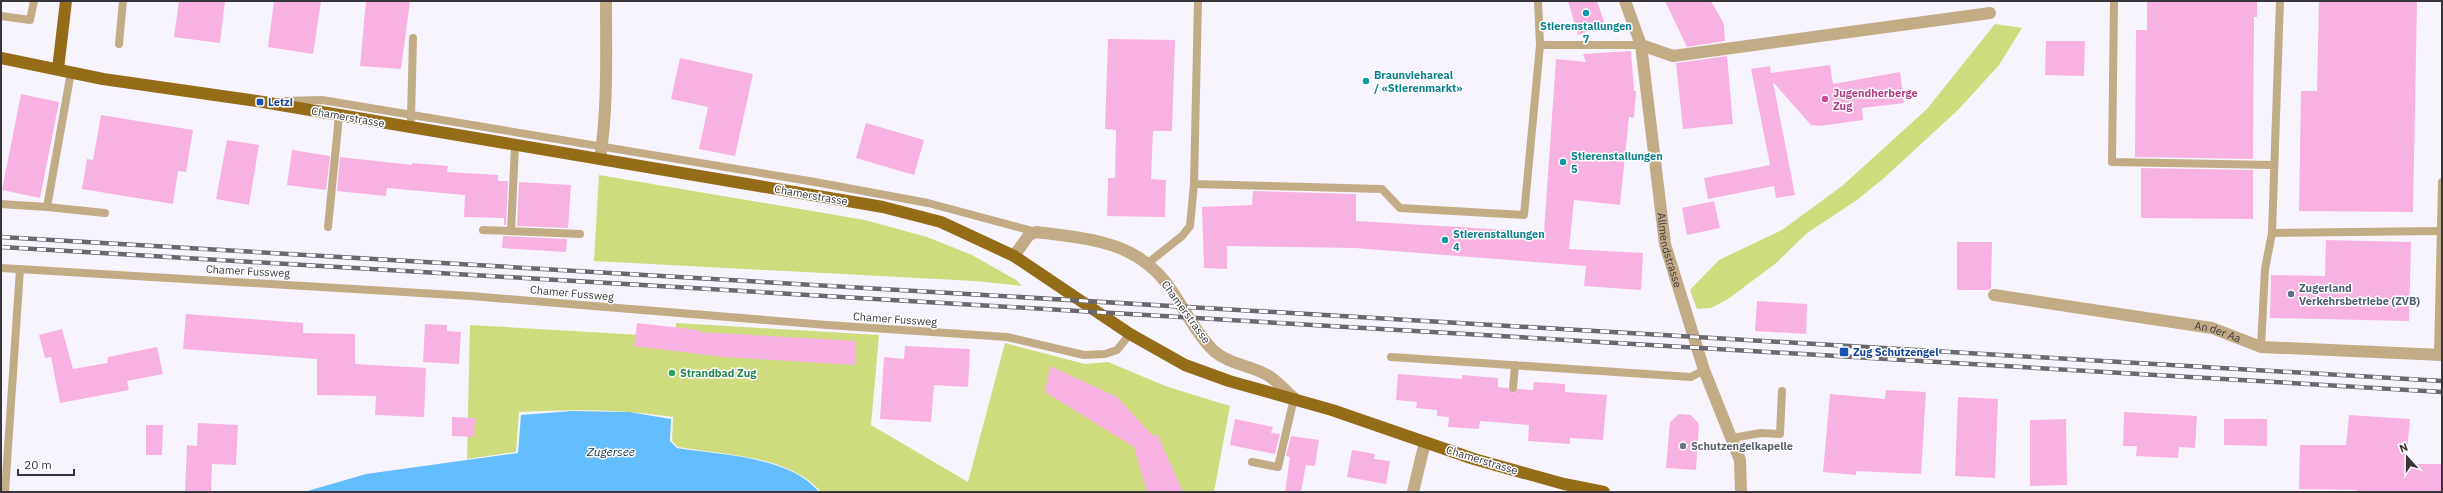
<svg xmlns="http://www.w3.org/2000/svg" width="2443" height="493" font-family="'IBM Plex Sans',sans-serif">
  <style>
    .green { fill: #cedc7e }
    .water { fill: #64bdfe }
    .building { fill: #f8b2e2 }
    .lines { fill: none; stroke-linecap: round; stroke-linejoin: round }
    .lane { stroke: #c2ac86; stroke-width: 8 }
    .street { stroke: #c2ac86; stroke-width: 12 }
    .primary { stroke: #956d18; stroke-width: 12 }
    .rail-casing { stroke: #6a686e; stroke-width: 4.5 }
    .rail { stroke: #fff; stroke-width: 3; stroke-dasharray: 9; stroke-linecap: butt }
    .culture-dot { fill: #0f9aa8; stroke: #fff; stroke-width: 1.5 }
    .hotel-dot { fill: #d1479c; stroke: #fff; stroke-width: 1.5 }
    .transit-dot { fill: #1a4fb4; stroke: #fff; stroke-width: 1.5 }
    .service-dot { fill: #5c6f8a; stroke: #fff; stroke-width: 1.5 }
    .leisure-dot { fill: #2e9e5b; stroke: #fff; stroke-width: 1.5 }
    .worship-dot { fill: #6b7280; stroke: #fff; stroke-width: 1.5 }
    .labels { text-anchor: middle; stroke-width: 3; stroke-linejoin: round; paint-order: stroke }
    .culture-label { font-size: 11px; font-weight: bold; fill: #0d838f; stroke: #fff; text-anchor: start }
    .hotel-label { font-size: 11px; font-weight: bold; fill: #b23c85; stroke: #fff; text-anchor: start }
    .transit-label { font-size: 11px; font-weight: bold; fill: #164399; stroke: #fff; text-anchor: start }
    .street-label { font-size: 11px; fill: #37353a; stroke: #fff }
    .service-label { font-size: 11px; font-weight: bold; fill: #4e5e75; stroke: #fff; text-anchor: start }
    .leisure-label { font-size: 11px; font-weight: bold; fill: #27864d; stroke: #fff; text-anchor: start }
    .worship-label { font-size: 11px; font-weight: bold; fill: #5b616d; stroke: #fff; text-anchor: start }
    .water-label { font-size: 12px; font-style: italic; fill: #0d344e; stroke: #fff }
  </style>
  <rect width="100%" height="100%" fill="#f7f4fd"/>
  <g class="green">
    <polygon points="1995,24 2022,28 1999,65 1958,110 1884,178 1857,200 1807,233 1775,264 1728,299 1711,308 1697,309 1690,290 1719,260 1782,230 1842,186 1927,109"/>
    <polygon points="599,175 865,220 927,237 972,255 1016,280 1022,286 975,281 594,261"/>
    <path d="M676 323 879 335 871 425 968 482 1005 343 1085 364 1108 362 1168 387 1230 406 1214 492H821C789 455 724 455 678 447L672 441 673 417C620 409 573 409 519 412L516 452 467 459 470 325 675 337Z"/>
  </g>
  <path class="water" d="M572 411 629 412 671 419 670 441 677 448C720 455 790 456 819 492H304L366 474 518 453 521 415Z"/>
  <g class="building">
    <polygon points="179,1 225,1 220,43 174,37"/>
    <polygon points="274,1 321,1 313,54 268,47"/>
    <polygon points="366,1 410,1 401,69 360,66"/>
    <polygon points="1568,1 1597,1 1605,25 1578,35"/>
    <polygon points="1665,1 1711,1 1724,24 1725,41 1687,47"/>
    <polygon points="2147,1 2257,1 2257,17 2254,17 2253,159 2135,157 2136,30 2147,30"/>
    <polygon points="2319,1 2417,1 2413,212 2299,211 2301,91 2317,91"/>
    <polygon points="1108,39 1175,40 1172,131 1153,131 1151,179 1166,180 1165,217 1107,216 1108,178 1115,178 1116,130 1105,129"/>
    <polygon points="2046,41 2085,41 2084,76 2045,75"/>
    <polygon points="1631,51 1634,91 1636,91 1634,118 1629,117 1620,205 1574,200 1569,249 1643,253 1641,290 1584,286 1586,266 1355,248 1227,246 1227,269 1204,268 1202,207 1252,205 1253,191 1356,194 1356,221 1544,232 1556,59 1586,62 1583,54"/>
    <polygon points="1727,56 1733,124 1683,129 1676,63"/>
    <polygon points="680,58 753,74 735,156 699,149 708,107 671,99"/>
    <polygon points="1830,65 1833,84 1900,72 1904,103 1862,108 1863,120 1819,126 1811,125 1773,82 1795,195 1776,198 1774,186 1708,199 1704,178 1770,165 1751,69 1770,66 1771,73"/>
    <polygon points="21,94 59,102 40,198 2,190"/>
    <polygon points="101,115 193,130 186,172 178,171 173,204 82,189 87,159 93,160"/>
    <polygon points="866,123 924,140 914,175 856,158"/>
    <polygon points="227,140 259,145 249,205 216,199"/>
    <polygon points="292,150 330,156 326,190 287,185"/>
    <polygon points="340,157 412,165 412,163 448,166 447,172 498,175 498,181 508,181 506,225 504,225 504,218 464,217 465,195 387,188 386,196 337,191"/>
    <polygon points="2141,168 2253,170 2253,219 2141,218"/>
    <polygon points="519,182 571,185 568,228 517,226"/>
    <polygon points="1714,201 1720,228 1687,235 1682,208"/>
    <polygon points="503,236 567,239 566,252 502,248"/>
    <polygon points="2326,240 2411,242 2409,321 2270,318 2271,275 2325,276"/>
    <polygon points="1957,242 1992,242 1991,288 1989,290 1957,290"/>
    <polygon points="1757,301 1807,304 1806,334 1755,331"/>
    <polygon points="186,314 303,323 303,333 355,334 355,364 426,368 424,417 375,415 376,396 317,395 317,359 183,349"/>
    <polygon points="637,323 699,330 699,332 856,341 855,365 723,357 634,346"/>
    <polygon points="425,324 447,325 447,331 461,332 459,364 423,362"/>
    <polygon points="62,329 73,369 107,363 108,357 157,347 163,374 127,381 129,390 60,403 51,357 45,358 39,335"/>
    <polygon points="905,346 970,349 968,387 934,385 931,422 880,419 884,357 904,359"/>
    <polygon points="1050,366 1117,397 1153,436 1157,434 1183,492 1147,492 1134,447 1045,392"/>
    <polygon points="1398,374 1462,379 1462,375 1498,378 1498,387 1508,388 1512,393 1518,389 1533,390 1534,382 1565,384 1565,392 1607,395 1603,440 1570,438 1570,444 1528,441 1529,425 1480,421 1479,429 1448,427 1449,417 1437,416 1437,410 1416,408 1417,402 1396,400"/>
    <polygon points="1886,390 1926,392 1921,474 1856,471 1856,475 1823,472 1830,394 1885,399"/>
    <polygon points="1958,397 1998,399 1995,478 1955,476"/>
    <polygon points="2124,412 2197,416 2195,448 2179,447 2178,458 2136,456 2137,446 2123,446"/>
    <polygon points="1679,414 1691,415 1699,424 1696,470 1666,468 1670,422"/>
    <polygon points="2349,415 2410,419 2406,464 2442,464 2442,492 2357,492 2357,490 2299,489 2300,445 2346,445"/>
    <polygon points="452,417 475,418 474,437 452,436"/>
    <polygon points="1235,419 1273,427 1271,433 1280,434 1275,454 1230,445"/>
    <polygon points="2066,419 2067,485 2030,486 2030,420"/>
    <polygon points="2224,419 2267,419 2267,446 2224,445"/>
    <polygon points="198,423 238,425 236,465 212,464 211,492 185,492 187,445 197,446"/>
    <polygon points="146,425 163,425 162,455 146,455"/>
    <polygon points="1291,436 1319,440 1315,466 1306,465 1301,492 1285,492 1290,457 1286,456"/>
    <polygon points="1352,450 1375,454 1374,459 1390,461 1386,484 1347,477"/>
  </g>
  <g class="lines">
    <g class="lane">
      <polyline points="1198,1 1194,184 1382,189 1400,208 1524,215 1540,45 1538,1"/>
      <polyline points="2114,1 2112,162 2274,165"/>
      <polyline points="2280,1 2272,233 2441,231"/>
      <polyline points="1,16 30,20 34,1"/>
      <polyline points="119,44 123,1"/>
      <polyline points="1540,45 1641,45"/>
      <polyline points="71,72 47,207 105,213"/>
      <polyline points="282,101 322,100 815,182 928,203 1036,232"/>
      <polyline points="411,119 413,38"/>
      <polyline points="1,204 47,207"/>
      <polyline points="328,227 339,116"/>
      <polyline points="483,230 580,234"/>
      <polyline points="511,231 515,146"/>
      <polyline points="1148,263 1182,236 1190,226 1194,184"/>
      <polyline points="1,268 471,296 827,325 1007,337 1084,355 1105,354 1117,350 1130,334"/>
      <polyline points="2261,347 2265,269 2272,233"/>
      <polyline points="2438,355 2442,182"/>
      <polyline points="1391,357 1691,377 1704,370"/>
      <polyline points="1513,388 1515,365"/>
      <polyline points="1732,438 1761,433 1780,434 1782,391"/>
      <polyline points="1252,462 1278,467 1294,398"/>
      <polyline points="5,492 20,269"/>
    </g>
    <g class="street">
      <path id="s1" d="M1625 1 1641 45 1665 244 1704 370 1740 460 1741 492"/>
      <polyline points="1641,45 1673,56 1990,13"/>
      <path d="M600 159C608 107 606 54 606 1"/>
      <path d="M1014 256 1029 235 1036 232C1091 239 1139 241 1172 291 1185 310 1197 335 1214 351 1230 365 1251 365 1269 376 1278 382 1286 391 1294 398"/>
      <path id="s2" d="M1994 295 2212 328 2261 347 2442 355"/>
      <polyline points="1413,492 1425,442"/>
    </g>
    <g class="primary">
      <polyline points="1,58 103,79 257,101 883,207 941,222 1014,256 1130,334 1185,365 1229,381 1332,410 1474,459 1564,484 1604,492"/>
      <polyline points="58,69 66,1"/>
    </g>
    <defs>
      <g id="rail">
        <polyline points="1,237 2442,381"/>
        <polyline points="1,247 2442,392"/>
      </g>
    </defs>
    <use href="#rail" class="rail-casing"/>
    <use href="#rail" class="rail"/>
  </g>
  <g class="culture-dot">
    <circle cx="1586" cy="13" r="4"/>
    <circle cx="1366" cy="81" r="4"/>
    <circle cx="1563" cy="162" r="4"/>
    <circle cx="1445" cy="240" r="4"/>
  </g>
  <circle class="hotel-dot" cx="1825" cy="99" r="4"/>
  <g class="transit-dot">
    <rect x="256" y="98" width="8" height="8" rx="2"/>
    <rect x="1839" y="347" width="10" height="10" rx="2"/>
  </g>
  <circle class="service-dot" cx="2291" cy="294" r="4"/>
  <circle class="leisure-dot" cx="672" cy="373" r="4"/>
  <circle class="worship-dot" cx="1683" cy="446" r="4"/>
  <g class="labels">
    <g class="culture-label">
      <text x="1586" y="30" text-anchor="middle">Stierenstallungen<tspan x="1586" dy="13">7</tspan></text>
      <text x="1374" y="79">Braunviehareal<tspan x="1374" dy="13">/ «Stierenmarkt»</tspan></text>
      <text x="1571" y="160">Stierenstallungen<tspan x="1571" dy="13">5</tspan></text>
      <text x="1453" y="238">Stierenstallungen<tspan x="1453" dy="13">4</tspan></text>
    </g>
    <g class="hotel-label">
      <text x="1833" y="97">Jugendherberge<tspan x="1833" dy="13">Zug</tspan></text>
    </g>
    <g class="transit-label">
      <text x="268" y="106">Letzi</text>
      <text x="1853" y="356">Zug Schutzengel</text>
    </g>
    <g class="street-label">
      <text transform="translate(348 117) rotate(10)" y="4">Chamerstrasse</text>
      <text transform="translate(811 195) rotate(10)" y="4">Chamerstrasse</text>
      <text dy="4" stroke="none"><textPath href="#s1" startOffset="254">Allmendstrasse</textPath></text>
      <text transform="translate(248 271) rotate(3)" y="4">Chamer Fussweg</text>
      <text transform="translate(572 293) rotate(5)" y="4">Chamer Fussweg</text>
      <text transform="translate(1186 312) rotate(54)" y="4">Chamerstrasse</text>
      <text transform="translate(895 319) rotate(4)" y="4">Chamer Fussweg</text>
      <text dy="4" stroke="none"><textPath href="#s2" startOffset="227">An der Aa</textPath></text>
      <text transform="translate(1482 460) rotate(17)" y="4">Chamerstrasse</text>
    </g>
    <g class="service-label">
      <text x="2299" y="292">Zugerland<tspan x="2299" dy="13">Verkehrsbetriebe (ZVB)</tspan></text>
    </g>
    <g class="leisure-label">
      <text x="680" y="377">Strandbad Zug</text>
    </g>
    <g class="worship-label">
      <text x="1691" y="450">Schutzengelkapelle</text>
    </g>
    <g class="water-label">
      <text x="611" y="456">Zugersee</text>
    </g>
  </g>
  <rect width="2443" height="493" fill="none" stroke="#37353a" stroke-width="4"/>
  <g transform="translate(2407 457) rotate(339)" stroke="#ffffff" stroke-width="3" paint-order="stroke">
  <path d="M0-3L7 15L0 10L-7 15Z" fill="#37353a"/>
  <text y="-6" font-size="11" font-weight="bold" text-anchor="middle" fill="#37353a">N</text>
  </g>
  <path d="M18 469v6h56v-6" fill="none" stroke="#37353a" stroke-width="2"/>
  <text x="24" y="469" font-size="12" fill="#37353a" stroke="#ffffff" stroke-width="3" paint-order="stroke">20 m</text>
</svg>
